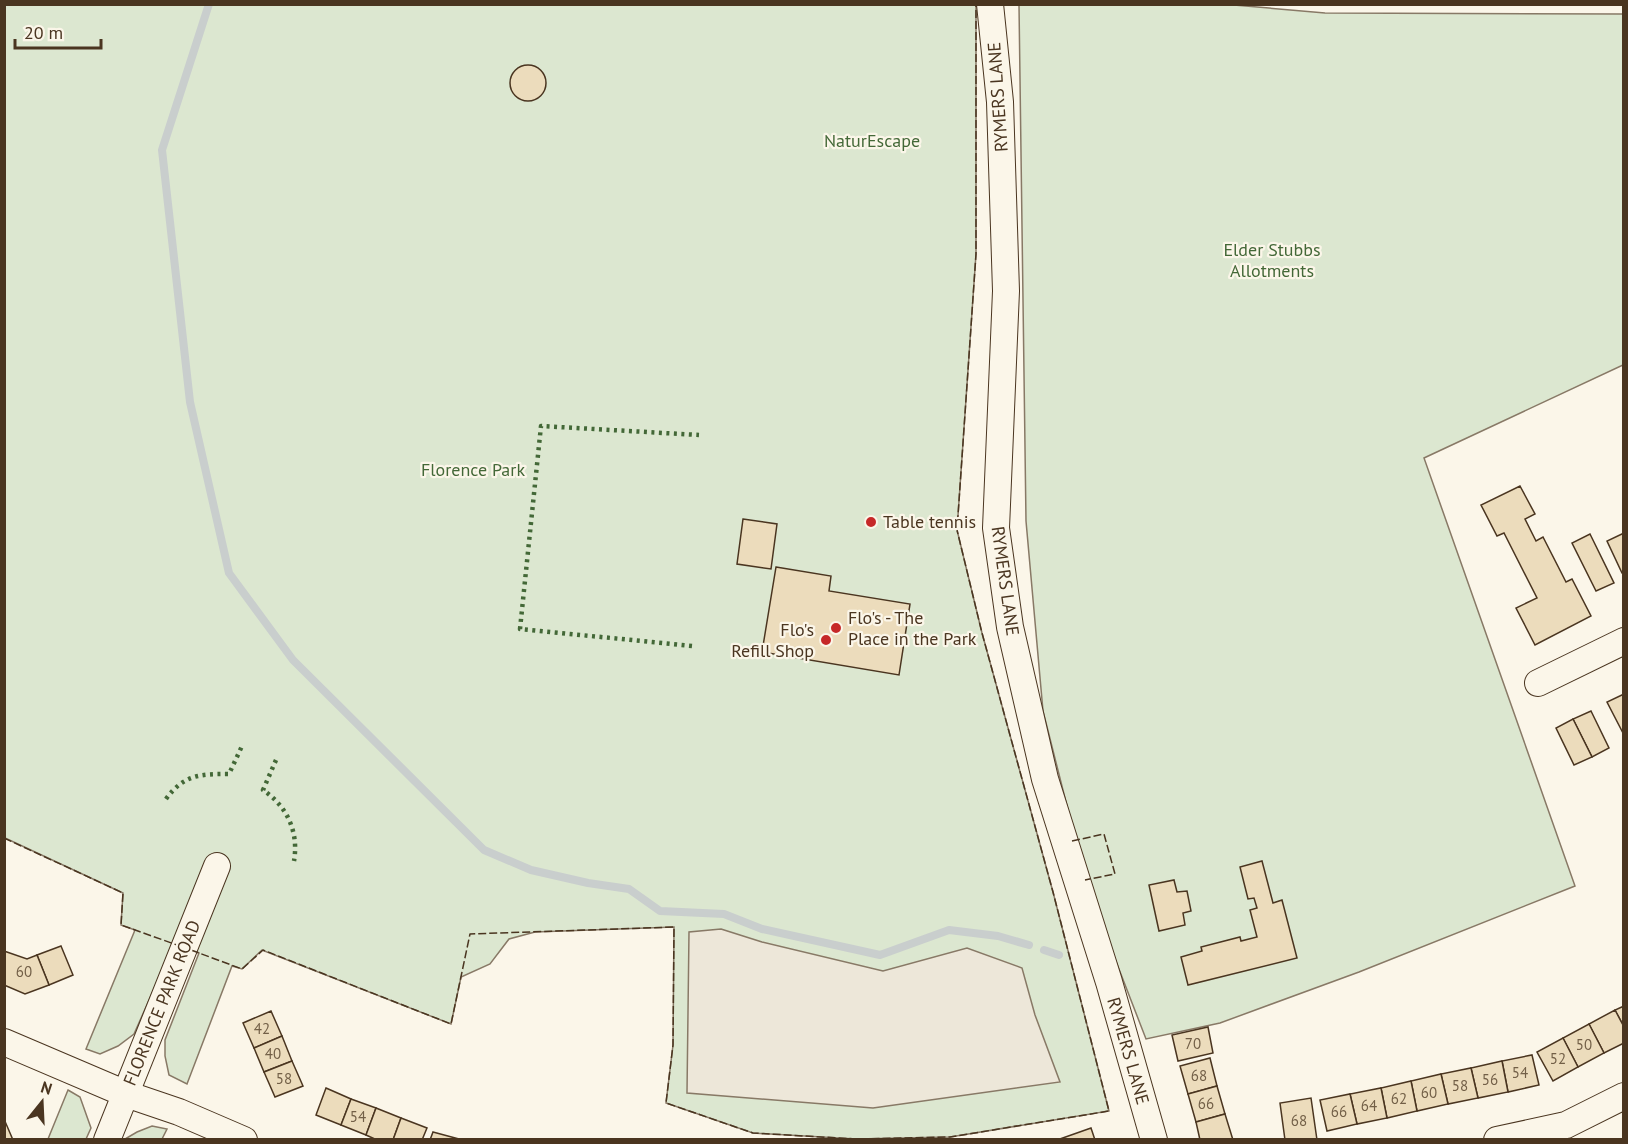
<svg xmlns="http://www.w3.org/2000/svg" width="1628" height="1144" font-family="'PT Sans',sans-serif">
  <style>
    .green { fill: #dce7d0; stroke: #887966; stroke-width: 1.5 }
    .parking { fill: #ede7d9; stroke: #887966; stroke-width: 1.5 }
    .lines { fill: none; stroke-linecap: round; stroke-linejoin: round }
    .stream { stroke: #c9cecd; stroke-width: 8 }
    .building { fill: #ecdcbc; stroke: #4a3520; stroke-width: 1.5 }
    .street-casing { stroke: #4a3520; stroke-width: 28 }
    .street { stroke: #fbf6e9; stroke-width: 26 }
    .hedge { stroke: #436837; stroke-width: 4.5; stroke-dasharray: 3 4.5; stroke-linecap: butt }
    .fence { stroke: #4a3520; stroke-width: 1.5; stroke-dasharray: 8 3; stroke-linecap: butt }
    .poi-dot { fill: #c62828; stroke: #fbf6e9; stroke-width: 2 }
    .labels { text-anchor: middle; stroke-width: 4.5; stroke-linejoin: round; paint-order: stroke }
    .number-label { font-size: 15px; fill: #725f47 }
    .street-label { font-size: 18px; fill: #4a3520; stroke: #fbf6e9 }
    .park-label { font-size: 18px; fill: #436837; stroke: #fbf6e9 }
    .poi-label { font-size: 18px; fill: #4a3520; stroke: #fbf6e9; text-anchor: start }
  </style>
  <rect width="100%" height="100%" fill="#fbf6e9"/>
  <g class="green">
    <polygon points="1222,4 1325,13 1623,14 1623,365 1424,458 1575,886 1359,972 1220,1023 1146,1039 1088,889 1043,711 1026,521 1019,5"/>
    <polygon points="5,5 976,5 976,254 957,530 982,633 1053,892 1109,1111 950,1137 856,1139 753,1133 666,1103 673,1045 674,927 535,932 509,939 490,964 461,977 451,1024 262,950 242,969 232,966 187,1084 169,1075 165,1056 165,1040 199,953 174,944 134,1034 118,1046 100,1054 86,1049 135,930 121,925 123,893 5,838"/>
    <polygon points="68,1090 80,1097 91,1128 86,1139 48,1139"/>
    <polygon points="152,1126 167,1129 162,1139 125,1139 137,1132"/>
  </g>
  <polygon class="parking" points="721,929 762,942 883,971 967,948 1022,968 1035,1015 1060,1082 873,1108 687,1093 689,932"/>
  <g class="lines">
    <g class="stream">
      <polyline points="209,4 162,150 190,402 229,573 293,660 484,850 531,870 588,883 629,889 660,911 724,914 762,929 880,955 949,930 998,936 1029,945"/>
      <polyline points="1044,950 1059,955"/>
    </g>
  </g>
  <g class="building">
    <circle cx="528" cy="83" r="18"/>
    <polygon points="1520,486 1535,514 1525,519 1536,541 1543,537 1566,582 1572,579 1591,616 1535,645 1516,608 1537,598 1504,533 1497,536 1481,505"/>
    <polygon points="743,519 777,524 771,569 737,564"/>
    <polygon points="1624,533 1624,573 1622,573 1607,541"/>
    <polygon points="1590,534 1614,583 1596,591 1572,543"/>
    <polygon points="776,567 831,576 829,591 910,604 899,675 762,652"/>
    <polygon points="1624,694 1624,735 1607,702"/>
    <polygon points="1591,711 1609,748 1592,757 1573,719"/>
    <polygon points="1573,719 1592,757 1574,765 1556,728"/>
    <polygon points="1262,861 1273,903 1282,900 1297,958 1188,985 1181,957 1202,951 1201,947 1240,937 1241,941 1257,937 1250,910 1257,908 1254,898 1248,899 1240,867"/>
    <polygon points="1174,880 1177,892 1187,891 1191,911 1183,913 1185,925 1159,931 1149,885"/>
    <polygon points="61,946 73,975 49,985 37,955"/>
    <polygon points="4,951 27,959 37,955 49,985 25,994 4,985"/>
    <polygon points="1624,1006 1624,1027 1615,1010"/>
    <polygon points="1615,1010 1624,1027 1624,1043 1604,1053 1589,1024"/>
    <polygon points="271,1011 282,1036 254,1048 243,1023"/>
    <polygon points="1589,1024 1604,1053 1578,1067 1563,1038"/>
    <polygon points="1208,1027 1213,1053 1178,1061 1172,1035"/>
    <polygon points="282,1036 292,1061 264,1072 254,1048"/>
    <polygon points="1563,1038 1578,1067 1553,1081 1537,1052"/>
    <polygon points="1532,1055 1539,1085 1508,1092 1502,1061"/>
    <polygon points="1210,1058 1217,1086 1188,1094 1180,1066"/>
    <polygon points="292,1061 303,1086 275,1097 264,1072"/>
    <polygon points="1502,1061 1508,1092 1478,1098 1471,1068"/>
    <polygon points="1471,1068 1478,1098 1448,1104 1441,1074"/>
    <polygon points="1441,1074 1448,1104 1417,1111 1411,1081"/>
    <polygon points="1411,1081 1417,1111 1387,1118 1381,1088"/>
    <polygon points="1217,1086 1225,1114 1196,1122 1188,1094"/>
    <polygon points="326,1088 351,1099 341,1125 316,1115"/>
    <polygon points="1381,1088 1387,1118 1357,1124 1350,1094"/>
    <polygon points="1350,1094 1357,1124 1327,1131 1320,1100"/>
    <polygon points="1311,1098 1317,1140 1285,1140 1280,1103"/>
    <polygon points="351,1099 376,1108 366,1135 341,1125"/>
    <polygon points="376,1108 401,1118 393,1140 377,1140 366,1135"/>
    <polygon points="1225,1114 1233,1140 1200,1140 1196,1122"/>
    <polygon points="401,1118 427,1128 422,1140 393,1140"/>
    <polygon points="4,1119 13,1140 4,1140"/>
    <polygon points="1091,1128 1095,1140 1057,1140"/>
    <polygon points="433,1132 459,1139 430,1140"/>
  </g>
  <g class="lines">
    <defs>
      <g id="street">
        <polyline points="990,4 1000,102 1006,291 996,528 1010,627 1045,779 1109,982 1154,1140"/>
        <polyline points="1538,683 1624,641"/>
        <polyline points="4,1042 126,1094 179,1112 244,1140"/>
        <polyline points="107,1140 217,866"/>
        <polyline points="1497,1140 1566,1125 1624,1096"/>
      </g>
    </defs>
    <use href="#street" class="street-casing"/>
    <use href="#street" class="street"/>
    <g class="hedge">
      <polyline points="692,646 520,629 541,426 699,435"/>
      <path d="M276 760 263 790C287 806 299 832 294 861"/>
      <path d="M166 799C184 774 201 774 229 774L242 746"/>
    </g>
    <g class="fence">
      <polyline points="4,838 123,893 121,925 177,945"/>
      <polyline points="1072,841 1104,834 1115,874 1085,880"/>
      <polyline points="191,950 242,969 263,950 451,1024 470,934 674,927 673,1045 666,1103 753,1133 856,1139 950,1137 1109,1111 1053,892 982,633 957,530 976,254 976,4"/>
    </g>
  </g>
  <g class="poi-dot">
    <circle cx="871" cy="522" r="6"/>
    <circle cx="836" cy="628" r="6"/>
    <circle cx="826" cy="640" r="6"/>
  </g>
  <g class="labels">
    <g class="number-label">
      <text x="24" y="977">60</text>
      <text x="262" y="1034">42</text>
      <text x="1193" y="1049">70</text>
      <text x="1584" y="1050">50</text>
      <text x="273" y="1059">40</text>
      <text x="1558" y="1064">52</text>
      <text x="1520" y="1078">54</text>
      <text x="1199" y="1081">68</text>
      <text x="284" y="1084">58</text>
      <text x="1490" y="1085">56</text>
      <text x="1460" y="1091">58</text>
      <text x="1429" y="1098">60</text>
      <text x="1399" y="1104">62</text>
      <text x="1206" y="1109">66</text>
      <text x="1369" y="1111">64</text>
      <text x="1339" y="1117">66</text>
      <text x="358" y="1122">54</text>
      <text x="1299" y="1126">68</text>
    </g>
    <g class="street-label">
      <text transform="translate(998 97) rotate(-94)" y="6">RYMERS LANE</text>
      <text transform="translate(1005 581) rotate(82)" y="6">RYMERS LANE</text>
      <text transform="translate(162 1003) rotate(-68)" y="6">FLORENCE PARK ROAD</text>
      <text transform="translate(1128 1051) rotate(74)" y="6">RYMERS LANE</text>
    </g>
    <g class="park-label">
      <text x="872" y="147">NaturEscape</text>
      <text x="1272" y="256">Elder Stubbs<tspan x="1272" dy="21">Allotments</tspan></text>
      <text x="473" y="476">Florence Park</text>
    </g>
    <g class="poi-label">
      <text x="883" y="528">Table tennis</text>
      <text x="848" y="624">Flo's - The<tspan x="848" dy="21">Place in the Park</tspan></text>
      <text x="814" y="636" text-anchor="end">Flo's<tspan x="814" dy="21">Refill Shop</tspan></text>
    </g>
  </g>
  <rect width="1628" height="1144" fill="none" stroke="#4a3520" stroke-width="12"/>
  <g transform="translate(42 1102) rotate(18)" stroke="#fbf6e9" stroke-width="4.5" paint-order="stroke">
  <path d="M0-4.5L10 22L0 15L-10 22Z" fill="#4a3520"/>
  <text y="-9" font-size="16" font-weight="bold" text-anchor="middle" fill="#4a3520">N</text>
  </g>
  <path d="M15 39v9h86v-9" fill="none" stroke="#4a3520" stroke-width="3"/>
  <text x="24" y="39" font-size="18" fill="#4a3520" stroke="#fbf6e9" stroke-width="4.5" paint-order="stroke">20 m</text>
</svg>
